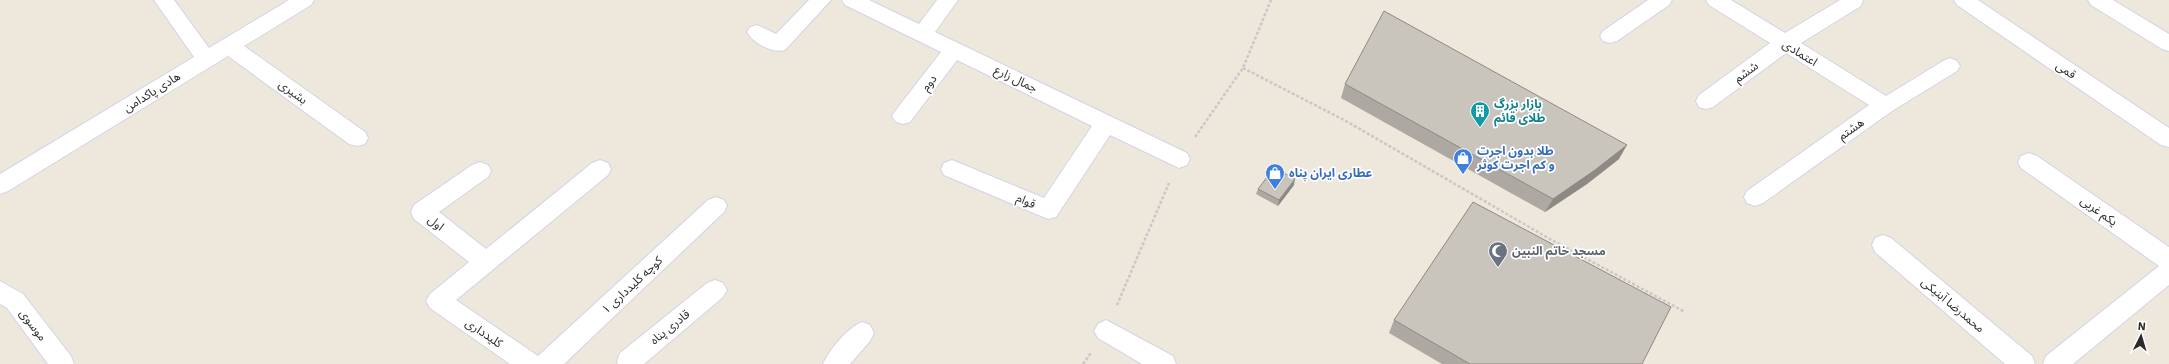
<svg xmlns="http://www.w3.org/2000/svg" width="2169" height="364" font-family="'IBM Plex Sans','Noto Sans Arabic',sans-serif">
  <style>
    .lines { fill: none; stroke-linecap: round; stroke-linejoin: round }
    .street-casing { stroke: #d1d4e5; stroke-width: 2 }
    .secondary-casing { stroke: #d1d4e5; stroke-width: 2 }
    .path { stroke: #c8c8c8; stroke-width: 2.5; stroke-dasharray: 3 2; stroke-linecap: butt }
    .street { fill: #fff; fill-rule: evenodd }
    .secondary { fill: #fff; fill-rule: evenodd }
    .wall { fill: #ada9a2 }
    .shaded-wall { fill: #8d8984 }
    .building { fill: #c9c4bc; stroke: #8d8984 }
    .labels { text-anchor: middle; stroke-width: 3.5; stroke-linejoin: round; paint-order: stroke }
    .street-label { font-size: 12px; fill: #2b2b2b; stroke: #fff }
    .culture-label { font-size: 12px; font-weight: bold; fill: #0d838f; stroke: #fff; text-anchor: start }
    .shop-label { font-size: 12px; font-weight: bold; fill: #366cbe; stroke: #fff; text-anchor: start }
    .worship-label { font-size: 12px; font-weight: bold; fill: #5b616d; stroke: #fff; text-anchor: start }
  </style>
  <rect width="100%" height="100%" fill="#eee7dc"/>
  <g class="lines">
    <defs>
      <g id="street">
        <polygon points="154,0 174,0 209,48 289,0 314,0 311,5 244,46 365,132 368,138 365,144 357,146 349,144 228,56 8,191 0,194 0,174 194,57"/>
        <path d="M809 0H831L785 50C773 54 753 43 747 32L750 27 757 25 776 34Z"/>
        <polygon points="842,0 869,0 919,24 937,0 958,0 935,32 1187,153 1190,159 1187,165 1179,168 1110,135 1056,217 1048,219 944,175 941,169 944,163 952,160 1044,198 1092,126 957,60 910,122 903,124 896,122 892,116 896,110 941,52 845,5"/>
        <polygon points="1648,0 1672,0 1669,5 1617,41 1610,43 1603,41 1600,36 1603,31"/>
        <polygon points="1706,0 1731,0 1785,33 1840,0 1863,0 1861,6 1801,43 1886,96 1943,61 1950,58 1957,61 1960,66 1957,71 1892,111 1763,203 1755,206 1747,203 1744,197 1747,191 1869,105 1786,53 1713,107 1706,109 1699,107 1696,101 1699,95 1770,43 1709,5"/>
        <polygon points="2088,0 2113,0 2169,34 2169,51 2162,49 2091,5"/>
        <polygon points="2029,153 2037,156 2169,247 2169,285 2073,364 2043,364 2046,356 2159,266 2021,168 2018,162 2021,156"/>
        <polygon points="600,160 608,163 611,169 608,175 456,300 538,356 708,200 716,197 724,200 727,206 724,212 564,364 510,364 430,308 426,301 430,294 469,262 414,219 411,212 414,205 472,165 480,162 488,165 491,171 488,177 439,212 486,249 592,163"/>
        <polygon points="1883,235 1891,238 2032,356 2035,364 2005,364 1875,252 1872,245 1875,238"/>
        <polygon points="715,280 723,283 727,290 723,297 644,364 618,364 617,361 620,353 707,283"/>
        <polygon points="0,281 23,294 71,356 74,364 48,364 7,308 0,304"/>
        <polygon points="1106,320 1173,356 1176,364 1142,364 1098,338 1094,331 1098,324"/>
        <path d="M862 322 870 325 874 333 870 341 850 364H823C830 349 847 328 862 322Z"/>
      </g>
      <polygon id="secondary" points="1954,0 1978,0 2169,128 2169,147 2161,145 1957,5"/>
    </defs>
    <use href="#street" class="street-casing"/>
    <use href="#secondary" class="secondary-casing"/>
    <g class="path">
      <polyline points="1243,68 1346,121 1550,239 1685,312"/>
      <polyline points="1195,137 1243,68 1271,0"/>
      <polyline points="1117,305 1169,183"/>
      <polyline points="1083,364 1091,353"/>
    </g>
    <use href="#street" class="street"/>
    <use href="#secondary" class="secondary"/>
  </g>
  <g class="wall">
    <polygon points="1345,84 1619,159 1587,184 1545,212 1341,98"/>
    <polygon points="1294,185 1278,206 1256,194 1258,189"/>
    <polygon points="1394,320 1642,364 1442,364 1389,333"/>
  </g>
  <g class="shaded-wall">
    <polygon points="1627,145 1619,159 1587,184 1545,212 1553,199"/>
    <polygon points="1295,179 1294,185 1278,206 1279,200"/>
  </g>
  <g class="building">
    <polygon points="1384,11 1627,145 1595,170 1553,199 1345,84"/>
    <polygon points="1274,168 1295,179 1279,200 1258,189"/>
    <polygon points="1473,202 1671,307 1642,364 1470,364 1394,320"/>
  </g>
  <defs>
    <symbol id="building-pin" viewBox="-11 -11 22 30"><path d="M0 17L-7.5 6A9.5 9.5 0 1 1 7.5 6Z" fill="#0f9aa8" stroke="#fff"/><path d="M-4-6H4V6H1V3H-1V6H-4ZM-2.5-4.3h1.7v1.8h-1.7ZM.8-4.3h1.7v1.8H.8ZM-2.5-1h1.7V.8h-1.7ZM.8-1h1.7V.8H.8Z" fill="#fff"/></symbol>
    <symbol id="shop-pin" viewBox="-11 -11 22 30"><path d="M0 17L-7.5 6A9.5 9.5 0 1 1 7.5 6Z" fill="#3f7fe0" stroke="#fff"/><path d="M-5-2.5h2.3a2.7 3.5 0 0 1 5.4 0H5L5.5 6h-11ZM-1.5-2.5h3a1.5 2.3 0 0 0-3 0Z" fill="#fff"/></symbol>
    <symbol id="mosque-pin" viewBox="-11 -11 22 30"><path d="M0 17L-7.5 6A9.5 9.5 0 1 1 7.5 6Z" fill="#6b7280" stroke="#fff"/><path d="M3.5-4.9A6 6 0 1 0 3.5 4.9A5 5 0 1 1 3.5-4.9Z" fill="#fff"/></symbol>
  </defs>
  <g fill-rule="evenodd">
    <use href="#building-pin" x="1469" y="100" width="22" height="30"/>
    <use href="#shop-pin" x="1452" y="147" width="22" height="30"/>
    <use href="#shop-pin" x="1264" y="162" width="22" height="30"/>
    <use href="#mosque-pin" x="1487" y="240" width="22" height="30"/>
  </g>
  <g class="labels">
    <g class="street-label">
      <text transform="translate(1800 53) rotate(32)" y="4">اعتمادی</text>
      <text transform="translate(2066 70) rotate(34)" y="4">قمی</text>
      <text transform="translate(1746 72) rotate(-36)" y="4">ششم</text>
      <text transform="translate(1016 79) rotate(26)" y="4">جمال زارع</text>
      <text transform="translate(929 83) rotate(-52)" y="4">دوم</text>
      <text transform="translate(152 92) rotate(-32)" y="4">هادی پاکدامن</text>
      <text transform="translate(293 92) rotate(36)" y="4">بشیری</text>
      <text transform="translate(1851 129) rotate(-35)" y="4">هشتم</text>
      <text transform="translate(1026 201) rotate(23)" y="4">قوام</text>
      <text transform="translate(2099 211) rotate(35)" y="4">یکم غربی</text>
      <text transform="translate(436 223) rotate(38)" y="4">اول</text>
      <text transform="translate(632 285) rotate(-43)" y="4">کوچه کلیدداری ۱</text>
      <text transform="translate(1953 305) rotate(40)" y="4">محمدرضا آبنیکی</text>
      <text transform="translate(33 325) rotate(53)" y="4">موسوی</text>
      <text transform="translate(670 327) rotate(-39)" y="4">قادری پناه</text>
      <text transform="translate(484 333) rotate(34)" y="4">کلیدداری</text>
    </g>
    <g class="culture-label">
      <text x="1494" y="108">بازار بزرگ<tspan x="1494" dy="14">طلای قائم</tspan></text>
    </g>
    <g class="shop-label">
      <text x="1477" y="155">طلا بدون اجرت<tspan x="1477" dy="14">و كم اجرت كوثر</tspan></text>
      <text x="1289" y="177">عطاری ایران پناه</text>
    </g>
    <g class="worship-label">
      <text x="1512" y="255">مسجد خاتم النبین</text>
    </g>
  </g>
  <g transform="translate(2141 336) rotate(5)" stroke="#ffffff" stroke-width="3" paint-order="stroke">
  <path d="M0-3L7 15L0 10L-7 15Z" fill="#2b2b2b"/>
  <text y="-6" font-size="11" font-weight="bold" text-anchor="middle" fill="#2b2b2b">N</text>
  </g>
</svg>
